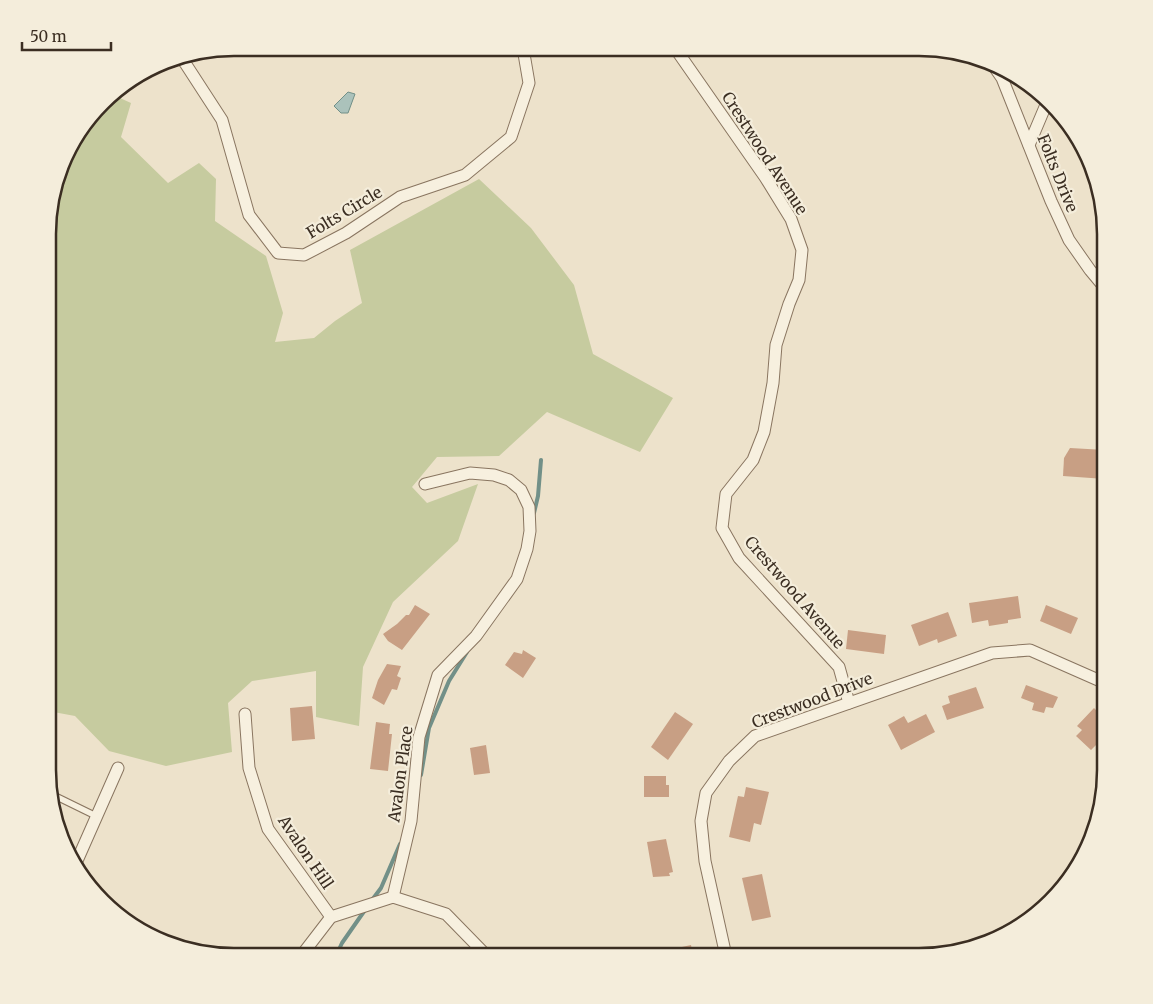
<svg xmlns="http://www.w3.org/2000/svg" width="1153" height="1004" font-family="Merriweather,serif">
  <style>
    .green { fill: #c6cb9f }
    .water { fill: #abc2bb; stroke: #729088 }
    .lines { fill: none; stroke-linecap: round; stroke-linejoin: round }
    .stream { stroke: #729088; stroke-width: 4 }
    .building { fill: #c89f84 }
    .lane-casing { stroke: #897560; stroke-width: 8 }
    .street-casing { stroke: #897560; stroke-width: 13 }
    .lane { stroke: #f7f0df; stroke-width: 5.5 }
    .street { stroke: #f7f0df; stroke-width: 11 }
    .labels { text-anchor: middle; stroke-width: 4.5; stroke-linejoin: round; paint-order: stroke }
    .street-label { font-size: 16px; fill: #3b2e22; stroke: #f4eddb }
    .rim { fill: none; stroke: #3b2e22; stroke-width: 2.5 }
  </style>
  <rect width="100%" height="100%" fill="#ede2cb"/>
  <polygon class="green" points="111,94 131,103 121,137 168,183 199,163 216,179 215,221 266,256 283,313 275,342 314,338 335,321 362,303 350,250 479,179 531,228 574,285 593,354 673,398 640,452 547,412 499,456 437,457 412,487 427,503 478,484 458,541 393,602 363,667 359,726 316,717 316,671 252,681 228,703 232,752 166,766 109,751 75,716 48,711 49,210 72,141"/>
  <polygon class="water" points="348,92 355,94 348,113 341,113 334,106"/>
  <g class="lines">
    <g class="stream">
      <polyline points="534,513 538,496 541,460"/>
      <polyline points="421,775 429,728 449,681 467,652"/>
      <polyline points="372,900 381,888 400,844"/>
      <polyline points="336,956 342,943 365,910"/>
    </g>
  </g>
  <g class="building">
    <polygon points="1070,448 1105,450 1105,479 1063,476 1064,458"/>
    <polygon points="1018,596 1021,618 1008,620 1008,623 989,626 988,620 972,623 969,603"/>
    <polygon points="415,605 430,614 402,650 388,641 383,634 397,624 406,615 409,615"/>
    <polygon points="1046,605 1078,618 1071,634 1040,621"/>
    <polygon points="948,612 957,636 938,643 937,639 919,646 911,625"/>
    <polygon points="848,630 886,635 884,654 846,649"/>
    <polygon points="523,650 536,658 523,678 505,665 514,652 522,654"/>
    <polygon points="387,664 401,666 397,676 401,678 397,690 392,689 384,705 372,698 378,680"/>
    <polygon points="1026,685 1058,697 1053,708 1046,707 1044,713 1032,710 1034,703 1021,698"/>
    <polygon points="976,687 984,708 947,720 942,706 950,703 948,696"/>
    <polygon points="312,706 315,739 292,741 290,708"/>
    <polygon points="1094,708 1105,719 1105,736 1091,750 1076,736 1082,730 1077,726"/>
    <polygon points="675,712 693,724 668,760 651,747"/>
    <polygon points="926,714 935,732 901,750 888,725 904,716 908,723"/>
    <polygon points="376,722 390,724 389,734 392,734 388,771 370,769"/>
    <polygon points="486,745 490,773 474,775 470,748"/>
    <polygon points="644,776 666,776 666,785 669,785 669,797 644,797"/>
    <polygon points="746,787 769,792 761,825 754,823 750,842 729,837 738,796 744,797"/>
    <polygon points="666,839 673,872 669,873 670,876 653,877 647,842"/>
    <polygon points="762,874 771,917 752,921 742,878"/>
    <polygon points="691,945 693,956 659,956 659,952"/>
  </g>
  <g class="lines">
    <defs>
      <polyline id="lane" points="51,794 96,816"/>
      <g id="street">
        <polyline points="675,48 765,177 791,219 802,250 799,280 789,304 776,345 773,383 764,432 753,460 726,494 722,528 739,558 839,667 849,703"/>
        <polyline points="179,57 185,63 222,120 249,215 278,253 304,255 346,233 400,197 465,175 511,137 529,83 523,48"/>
        <polyline points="993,65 1002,78 1051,201 1069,240 1090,270 1105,288"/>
        <polyline points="1029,145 1048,100"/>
        <polyline points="245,714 249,768 268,829 331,917"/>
        <polyline points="76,863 118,768"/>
        <polyline points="393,897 411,821 419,737 438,675 476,636 517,579 527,549 530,531 529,507 521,490 509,480 494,475 470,473 425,484"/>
        <polyline points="301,956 331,917 393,897 446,914 487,956"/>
        <polyline points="726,956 705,861 701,821 706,793 729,761 755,736 992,653 1030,650 1105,683"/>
      </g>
    </defs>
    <use href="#lane" class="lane-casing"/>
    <use href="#street" class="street-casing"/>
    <use href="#lane" class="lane"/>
    <use href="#street" class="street"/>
  </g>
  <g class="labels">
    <g class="street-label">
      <text transform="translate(765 153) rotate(57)" y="6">Crestwood Avenue</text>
      <text transform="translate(1058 173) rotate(68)" y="6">Folts Drive</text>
      <text transform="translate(344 212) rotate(-31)" y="6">Folts Circle</text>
      <text transform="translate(795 592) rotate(49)" y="6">Crestwood Avenue</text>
      <text transform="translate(812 700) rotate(-21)" y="6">Crestwood Drive</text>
      <text transform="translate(400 774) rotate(-82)" y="6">Avalon Place</text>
      <text transform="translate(306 852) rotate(56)" y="6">Avalon Hill</text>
    </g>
  </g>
  <path d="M0 0H1153V1004H0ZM234 56H919A178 178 0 0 1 1097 234V770A178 178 0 0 1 919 948H234A178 178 0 0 1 56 770V234A178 178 0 0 1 234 56Z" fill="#f4eddb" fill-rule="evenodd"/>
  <path class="rim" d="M234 56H919A178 178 0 0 1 1097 234V770A178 178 0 0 1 919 948H234A178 178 0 0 1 56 770V234A178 178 0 0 1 234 56Z"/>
  <path d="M22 42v8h89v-8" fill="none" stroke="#3b2e22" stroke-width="2.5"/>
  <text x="30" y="42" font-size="15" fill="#3b2e22" stroke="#f4eddb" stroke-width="4" paint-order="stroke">50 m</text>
</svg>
